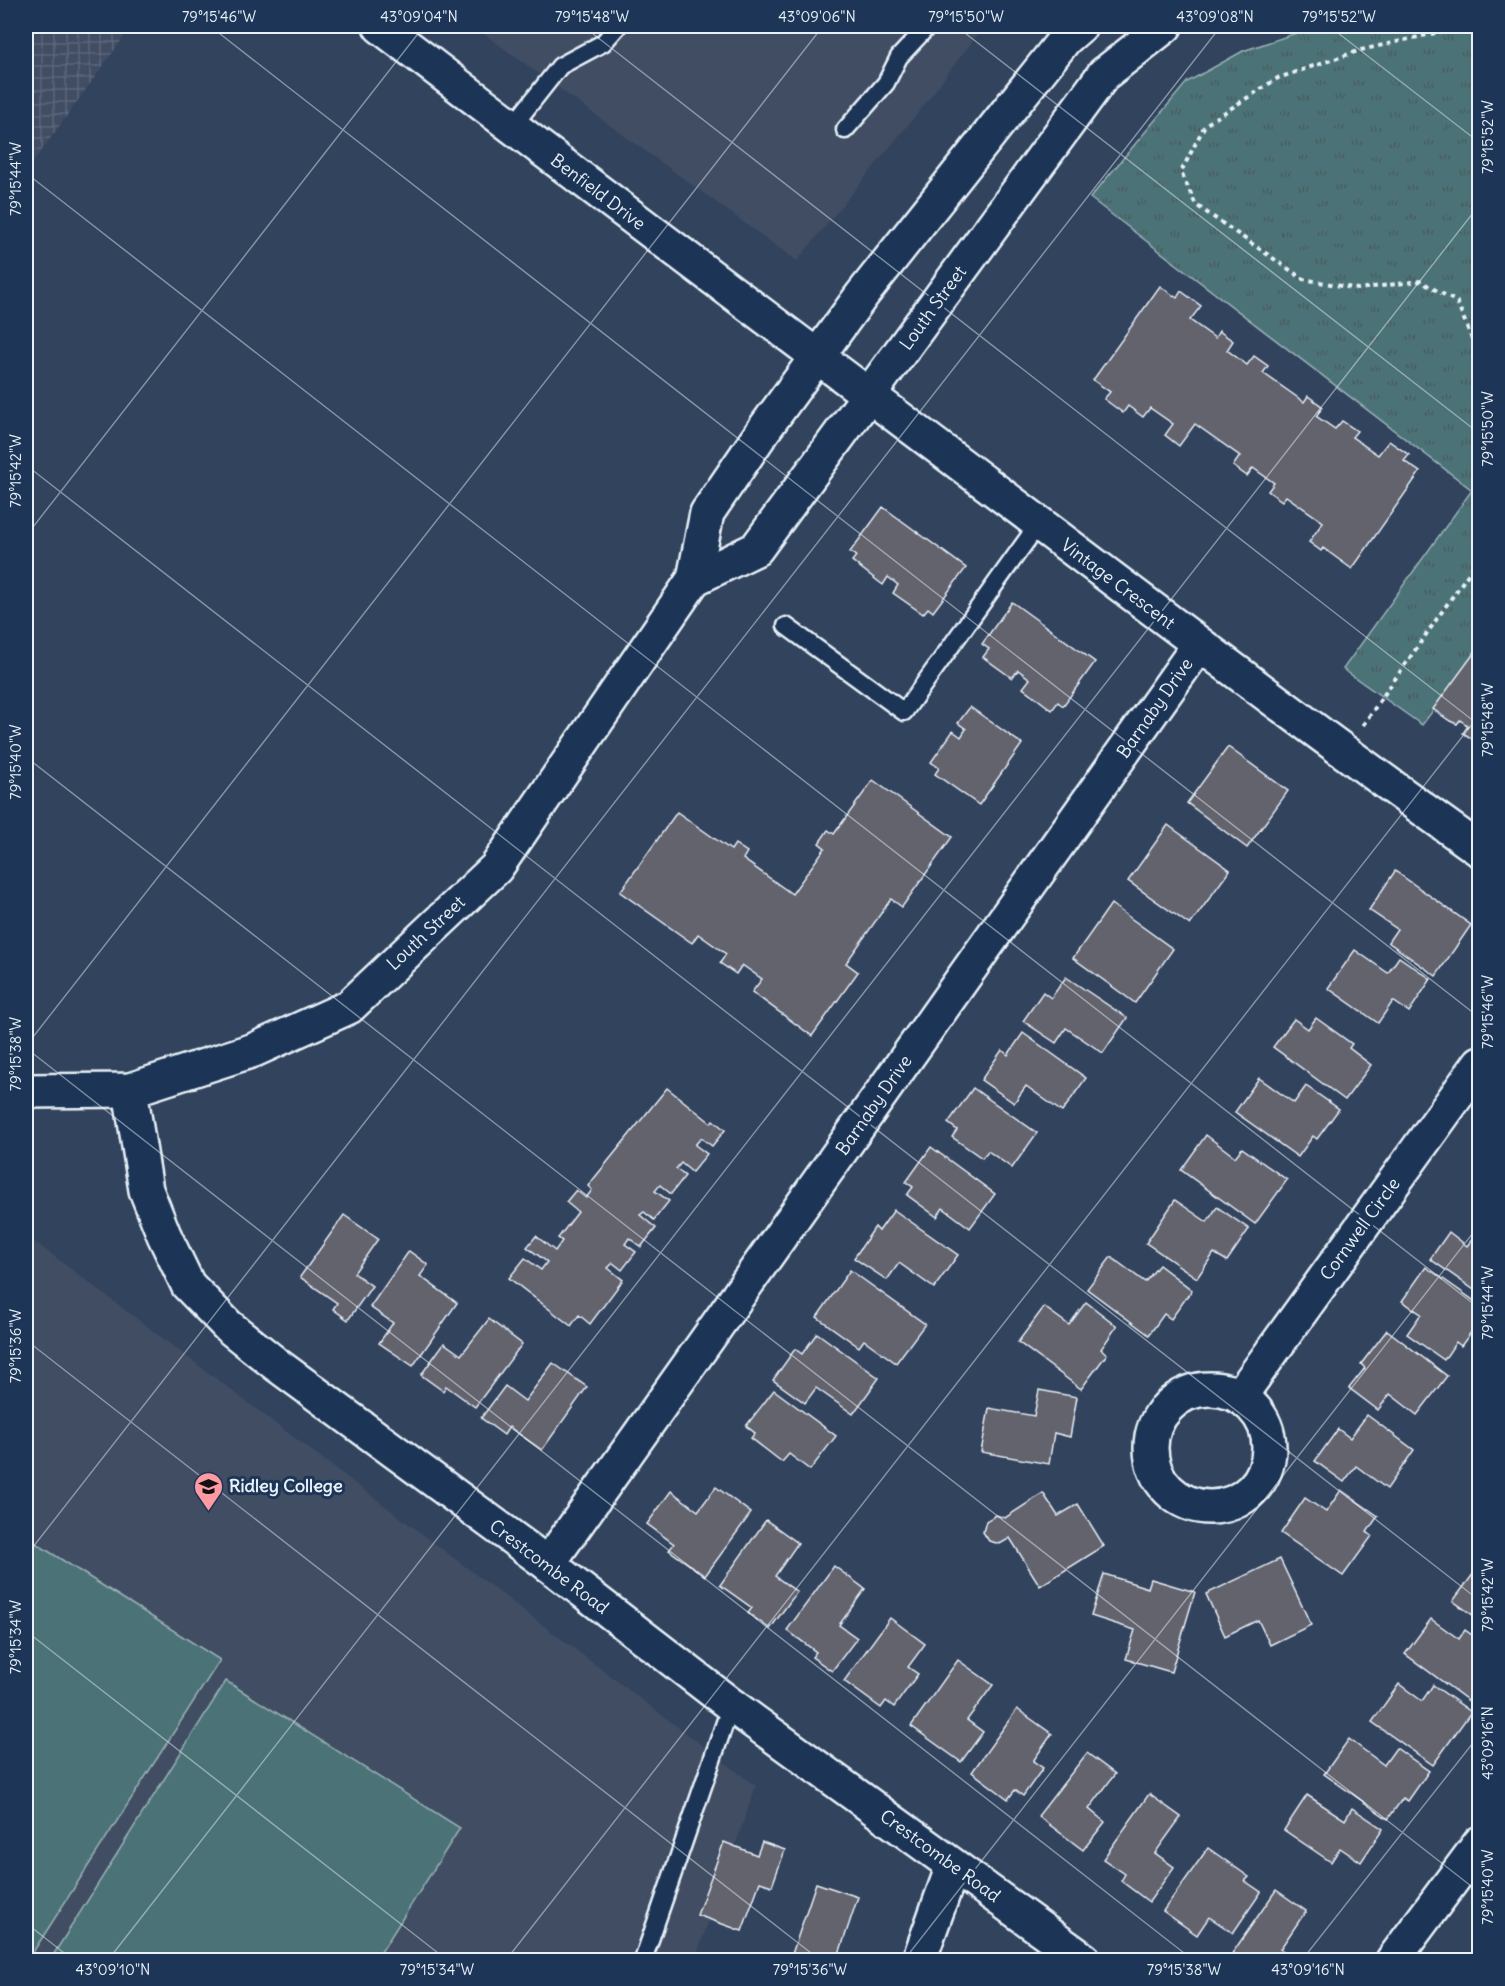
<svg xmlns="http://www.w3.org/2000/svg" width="1505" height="1986" font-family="Delius,sans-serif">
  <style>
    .built { fill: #414d63 }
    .industrial { fill: url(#industrial-grid) }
    .green { fill: #4c7377; stroke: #9ab2b8; stroke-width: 1.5 }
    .park { fill: url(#park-tufts); stroke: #9ab2b8; stroke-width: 1.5 }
    .building { fill: #64636e; stroke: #e8f1f8; stroke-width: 1.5 }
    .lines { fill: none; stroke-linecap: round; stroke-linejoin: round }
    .service-casing { stroke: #e8f1f8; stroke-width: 21 }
    .minor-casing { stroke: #e8f1f8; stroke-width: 38 }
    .secondary-casing { stroke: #e8f1f8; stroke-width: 38 }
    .path { stroke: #e8f1f8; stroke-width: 4; stroke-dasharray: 4.5 4.5; stroke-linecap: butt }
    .service { stroke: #1d3557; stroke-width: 16 }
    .minor { stroke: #1d3557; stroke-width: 33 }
    .secondary { stroke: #1d3557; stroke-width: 33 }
    .ticks { fill: none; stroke: #e8f1f8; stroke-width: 1.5; stroke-opacity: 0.45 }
    .labels { text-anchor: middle; stroke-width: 6; stroke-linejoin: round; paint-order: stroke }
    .street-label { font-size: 18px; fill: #e8f1f8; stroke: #1d3557 }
    .poi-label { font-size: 18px; font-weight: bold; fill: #e8f1f8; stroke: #1d3557; text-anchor: start }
    .neatline { fill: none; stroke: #e8f1f8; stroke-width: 2 }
    .ticks-label { font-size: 15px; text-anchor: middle; fill: #e8f1f8 }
  </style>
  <defs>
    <pattern id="industrial-grid" width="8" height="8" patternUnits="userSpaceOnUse" patternTransform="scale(1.5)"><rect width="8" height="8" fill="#414d63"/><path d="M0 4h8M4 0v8" fill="none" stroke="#5c677a"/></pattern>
    <pattern id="park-tufts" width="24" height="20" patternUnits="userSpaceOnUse" patternTransform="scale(1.5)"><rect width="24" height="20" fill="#4c7377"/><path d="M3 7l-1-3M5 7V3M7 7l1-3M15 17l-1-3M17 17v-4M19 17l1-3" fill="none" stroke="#495b5e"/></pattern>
  </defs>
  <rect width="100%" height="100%" fill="#32435e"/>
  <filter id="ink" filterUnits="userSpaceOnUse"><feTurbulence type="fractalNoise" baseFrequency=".0167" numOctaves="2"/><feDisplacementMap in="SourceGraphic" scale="12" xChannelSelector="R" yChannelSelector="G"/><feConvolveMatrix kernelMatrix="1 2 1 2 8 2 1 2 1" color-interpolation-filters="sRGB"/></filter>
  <g filter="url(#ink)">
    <g class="built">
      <polygon points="473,26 984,26 920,110 797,261"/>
      <polygon points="26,1235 756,1786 695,1960 26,1960"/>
    </g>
    <polygon class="industrial" points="26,26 132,26 26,172"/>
    <g class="green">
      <polygon points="26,1537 220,1660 28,1960 26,1960"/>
      <polygon points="226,1681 460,1828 376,1960 50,1960"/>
    </g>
    <polygon class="park" points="1317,26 1479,26 1479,650 1422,725 1343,669 1472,490 1090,198 1187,82 1243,51"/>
    <g class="building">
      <polygon points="1160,286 1177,298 1181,291 1201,306 1190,320 1215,338 1219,331 1233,341 1227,350 1247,365 1254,356 1268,366 1263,373 1304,402 1308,396 1323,407 1316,416 1335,429 1342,421 1357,431 1352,437 1378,455 1389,441 1409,455 1404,461 1420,472 1352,569 1323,548 1321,551 1309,542 1323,522 1286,496 1282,501 1268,491 1274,483 1253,468 1247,476 1233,466 1240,456 1195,424 1179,446 1165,435 1173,424 1150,408 1143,417 1128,406 1123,413 1104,399 1110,392 1093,380"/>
      <polygon points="883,507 966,568 933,612 928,608 923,614 893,593 898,585 888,577 883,585 852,561 856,556 850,552"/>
      <polygon points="1012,602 1095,662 1063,706 1058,702 1052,710 1023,688 1030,679 1018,670 1012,678 983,657 989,649 982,644"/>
      <polygon points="1480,645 1480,744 1463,733 1468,726 1460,720 1457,724 1450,721 1433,709"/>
      <polygon points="970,707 1022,744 979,805 935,774 939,768 931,762 953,731 961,737 966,729 958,723"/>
      <polygon points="1228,747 1288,791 1247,848 1187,803"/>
      <polygon points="873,780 952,837 902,907 891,899 846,963 858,972 812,1036 752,992 762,979 742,965 736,974 720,963 726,954 698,934 692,943 620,892 677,812 731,850 735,844 747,852 743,859 792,894 825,848 819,843 828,830 834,834"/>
      <polygon points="1168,825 1230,870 1190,925 1128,881"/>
      <polygon points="1395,871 1471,925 1436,976 1388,942 1397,929 1369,910"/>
      <polygon points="1111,904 1173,949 1135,1003 1073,958"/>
      <polygon points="1355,950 1388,973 1399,957 1431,979 1409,1012 1393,1001 1378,1023 1328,988"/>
      <polygon points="1066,977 1127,1018 1103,1053 1066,1028 1056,1043 1023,1021 1043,992 1051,998"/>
      <polygon points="1316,1018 1352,1044 1349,1048 1371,1065 1345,1100 1273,1047 1294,1019 1308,1029"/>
      <polygon points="1023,1033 1086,1078 1062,1112 1026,1086 1014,1103 981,1080 1002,1050 1008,1055"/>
      <polygon points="1259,1078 1294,1103 1306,1086 1339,1109 1317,1139 1313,1136 1298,1157 1235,1112"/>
      <polygon points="667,1088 711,1123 713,1120 725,1130 712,1146 701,1138 695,1145 707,1154 692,1172 681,1163 676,1169 685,1176 671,1194 660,1185 655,1191 669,1201 654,1220 644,1212 640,1215 656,1228 641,1247 629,1238 625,1244 636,1252 622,1270 613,1263 608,1268 623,1280 590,1324 579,1315 571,1326 509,1278 525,1258 541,1270 547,1262 527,1247 536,1236 555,1251 562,1241 558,1238 578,1212 566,1202 576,1190 586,1198 592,1190 588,1186"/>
      <polygon points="973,1088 1037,1133 1012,1168 988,1151 982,1158 952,1137 957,1130 948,1123"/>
      <polygon points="1206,1135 1235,1157 1242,1148 1287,1180 1255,1224 1181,1170"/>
      <polygon points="931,1147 995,1194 970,1228 943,1208 937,1217 907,1195 913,1187 906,1182"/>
      <polygon points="1175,1200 1207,1222 1217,1207 1249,1229 1227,1261 1214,1253 1197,1278 1146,1243"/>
      <polygon points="894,1210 958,1255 934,1288 899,1263 887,1280 854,1258 875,1227 879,1231"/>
      <polygon points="344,1215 378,1239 354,1273 372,1286 348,1320 333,1309 337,1303 300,1277"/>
      <polygon points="1480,1229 1480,1294 1430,1259 1449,1232 1467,1246"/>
      <polygon points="409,1251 428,1265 420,1276 457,1303 413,1366 379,1343 393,1323 370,1307"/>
      <polygon points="1111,1257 1145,1282 1159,1265 1192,1290 1171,1319 1164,1314 1149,1335 1087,1289"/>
      <polygon points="1426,1267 1480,1305 1480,1320 1461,1346 1456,1342 1444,1360 1407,1334 1421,1314 1402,1301"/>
      <polygon points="850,1270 925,1324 896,1363 864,1340 859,1347 817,1317"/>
      <polygon points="1086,1302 1117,1326 1101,1349 1107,1354 1081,1389 1018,1342 1044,1307 1069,1325"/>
      <polygon points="489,1319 522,1344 475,1407 446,1386 443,1391 421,1375 444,1343 461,1355"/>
      <polygon points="1387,1330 1447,1376 1417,1415 1390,1394 1378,1410 1349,1388 1365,1368 1361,1364"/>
      <polygon points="817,1333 879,1378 853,1414 816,1388 805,1403 773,1380 795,1349 802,1354"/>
      <polygon points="553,1363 587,1387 542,1450 509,1427 504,1435 481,1418 505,1386 525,1401"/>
      <polygon points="774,1390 836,1436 810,1470 789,1454 782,1462 751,1438 755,1433 746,1426"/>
      <polygon points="1039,1390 1077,1397 1070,1437 1054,1433 1049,1464 981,1452 989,1408 1034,1416"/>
      <polygon points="1367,1415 1414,1450 1387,1489 1356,1466 1344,1482 1315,1461 1338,1429 1350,1438"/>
      <polygon points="716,1487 751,1513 705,1576 669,1550 674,1544 647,1524 671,1491 698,1511"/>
      <polygon points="1341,1490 1378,1516 1367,1532 1372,1536 1343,1576 1281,1533 1305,1498 1326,1512"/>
      <polygon points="1043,1493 1058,1516 1078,1504 1104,1546 1040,1586 1010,1538 1000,1544 989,1541 983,1532 986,1521 996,1515 1005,1518"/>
      <polygon points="766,1520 798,1543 775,1576 797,1592 770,1629 748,1613 752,1608 720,1585"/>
      <polygon points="1280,1559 1311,1625 1270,1645 1258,1620 1225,1636 1206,1594"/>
      <polygon points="1480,1565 1480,1620 1453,1601"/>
      <polygon points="834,1566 865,1589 839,1625 857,1638 832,1671 812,1657 816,1652 787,1630"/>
      <polygon points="1104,1574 1148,1588 1151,1579 1195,1592 1171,1672 1126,1659 1135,1630 1091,1616"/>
      <polygon points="890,1618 925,1644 908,1667 918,1674 894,1707 886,1701 881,1708 844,1681"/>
      <polygon points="1431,1619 1459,1639 1465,1630 1480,1641 1480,1704 1477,1707 1405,1654"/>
      <polygon points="958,1660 993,1685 967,1720 983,1732 961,1762 911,1726"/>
      <polygon points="1399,1684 1422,1701 1433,1685 1471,1712 1433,1765 1372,1722"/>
      <polygon points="1017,1709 1052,1734 1033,1761 1043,1768 1023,1796 1015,1790 1008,1799 972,1772"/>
      <polygon points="1349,1739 1384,1765 1396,1748 1429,1771 1408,1801 1403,1798 1388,1819 1324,1774"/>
      <polygon points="1087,1753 1115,1774 1089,1809 1105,1822 1083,1850 1038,1816"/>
      <polygon points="1149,1794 1181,1817 1155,1853 1174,1867 1149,1902 1121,1881 1125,1874 1103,1859"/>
      <polygon points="1307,1795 1345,1820 1352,1808 1383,1829 1361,1862 1340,1848 1331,1862 1284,1830"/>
      <polygon points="724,1842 757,1855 762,1842 785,1850 772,1886 760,1882 742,1931 697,1915"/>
      <polygon points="1208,1848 1249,1877 1245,1881 1261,1892 1233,1933 1209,1917 1197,1935 1163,1911"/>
      <polygon points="816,1883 858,1897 837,1960 790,1960"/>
      <polygon points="1276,1890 1306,1911 1280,1949 1297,1960 1239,1960 1231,1955"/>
    </g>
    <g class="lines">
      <defs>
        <g id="service">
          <polyline points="512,127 560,66 603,43 618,26"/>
          <polyline points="845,130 886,83 899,57 928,26"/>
          <polyline points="786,626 904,712 1039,523"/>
          <polyline points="643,1960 731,1705"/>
        </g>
        <g id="minor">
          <path d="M380 26C598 192 817 357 1036 521 1183 632 1330 743 1480 850"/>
          <polyline points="130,1090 146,1190 164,1235 188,1285 228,1326 277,1365 548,1564 731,1705 1084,1960"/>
          <circle cx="1210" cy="1448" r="59"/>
          <polyline points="1240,1396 1480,1063"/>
          <polyline points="548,1564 1199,645"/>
          <polyline points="919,1960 953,1866"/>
          <polyline points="1393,1960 1480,1843"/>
        </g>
        <g id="secondary">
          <polyline points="694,579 756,549 1104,74 1165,26"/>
          <polyline points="26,1091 130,1090 254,1050 349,1007 496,868 694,579 707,513 765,428 862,295 1065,39 1080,26"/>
        </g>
      </defs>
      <use href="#service" class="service-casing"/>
      <use href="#minor" class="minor-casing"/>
      <use href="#secondary" class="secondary-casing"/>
      <g class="path">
        <polyline points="1480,31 1440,32 1361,50 1278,78 1205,125 1181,172 1196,205 1303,279 1358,289 1420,281 1457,302 1480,359"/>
        <polyline points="1363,725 1480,557"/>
      </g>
      <use href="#service" class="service"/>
      <use href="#minor" class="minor"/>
      <use href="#secondary" class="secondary"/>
    </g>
  </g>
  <path class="ticks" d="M210 26 1480 1018M583 26 1480 726M956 26 1480 434M1329 26 1480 143M26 173 1480 1309M26 465 1480 1601M26 536 424 26M26 757 1480 1893M26 1046 823 26M26 1048 1193 1960M26 1340 820 1960M26 1556 1221 26M26 1631 447 1960M26 1923 73 1960M108 1960 1480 204M506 1960 1480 714M904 1960 1480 1224M1302 1960 1480 1734"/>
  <defs>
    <symbol id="school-pin" viewBox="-11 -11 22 30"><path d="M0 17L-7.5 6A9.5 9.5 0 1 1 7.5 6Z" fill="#ff9aa2" stroke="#1d3557"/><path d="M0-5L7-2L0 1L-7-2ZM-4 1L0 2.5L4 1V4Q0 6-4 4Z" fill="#111"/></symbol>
  </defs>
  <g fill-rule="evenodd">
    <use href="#school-pin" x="192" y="1470" width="33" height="45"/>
  </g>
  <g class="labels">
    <g class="street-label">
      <text transform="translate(598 192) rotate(37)" y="6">Benfield Drive</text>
      <text transform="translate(933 308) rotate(-54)" y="6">Louth Street</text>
      <text transform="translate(1118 584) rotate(37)" y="6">Vintage Crescent</text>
      <text transform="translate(1155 708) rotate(-55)" y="6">Barnaby Drive</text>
      <text transform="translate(426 933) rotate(-43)" y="6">Louth Street</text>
      <text transform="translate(874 1105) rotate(-55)" y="6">Barnaby Drive</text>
      <text transform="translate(1360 1229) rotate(-54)" y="6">Cornwell Circle</text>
      <text transform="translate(549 1567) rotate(37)" y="6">Crestcombe Road</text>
      <text transform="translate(940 1856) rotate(36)" y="6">Crestcombe Road</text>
    </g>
    <g class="poi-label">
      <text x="229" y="1492">Ridley College</text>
    </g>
  </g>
  <rect width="1505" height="1986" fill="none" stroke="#1d3557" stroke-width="66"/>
  <rect x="33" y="33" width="1439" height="1920" class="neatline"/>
  <g class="ticks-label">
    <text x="219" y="22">79°15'46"W</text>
    <text x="419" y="22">43°09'04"N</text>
    <text x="592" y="22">79°15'48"W</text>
    <text x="817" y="22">43°09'06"N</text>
    <text x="966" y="22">79°15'50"W</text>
    <text x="1215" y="22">43°09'08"N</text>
    <text x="1339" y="22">79°15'52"W</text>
    <text transform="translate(1488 137) rotate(-90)" y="5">79°15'52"W</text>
    <text transform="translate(16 179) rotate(-90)" y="5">79°15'44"W</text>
    <text transform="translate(1488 429) rotate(-90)" y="5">79°15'50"W</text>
    <text transform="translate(16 471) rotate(-90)" y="5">79°15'42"W</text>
    <text transform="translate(1488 720) rotate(-90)" y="5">79°15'48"W</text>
    <text transform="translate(16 762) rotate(-90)" y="5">79°15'40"W</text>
    <text transform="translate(1488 1012) rotate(-90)" y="5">79°15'46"W</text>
    <text transform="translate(16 1054) rotate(-90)" y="5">79°15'38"W</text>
    <text transform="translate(1488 1303) rotate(-90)" y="5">79°15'44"W</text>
    <text transform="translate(16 1346) rotate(-90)" y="5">79°15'36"W</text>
    <text transform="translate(1488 1595) rotate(-90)" y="5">79°15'42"W</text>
    <text transform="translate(16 1637) rotate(-90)" y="5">79°15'34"W</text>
    <text transform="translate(1488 1743) rotate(-90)" y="5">43°09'16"N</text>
    <text transform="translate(1488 1887) rotate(-90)" y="5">79°15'40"W</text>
    <text x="113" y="1975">43°09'10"N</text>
    <text x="437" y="1975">79°15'34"W</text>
    <text x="810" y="1975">79°15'36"W</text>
    <text x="1184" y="1975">79°15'38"W</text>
    <text x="1308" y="1975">43°09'16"N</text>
  </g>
</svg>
